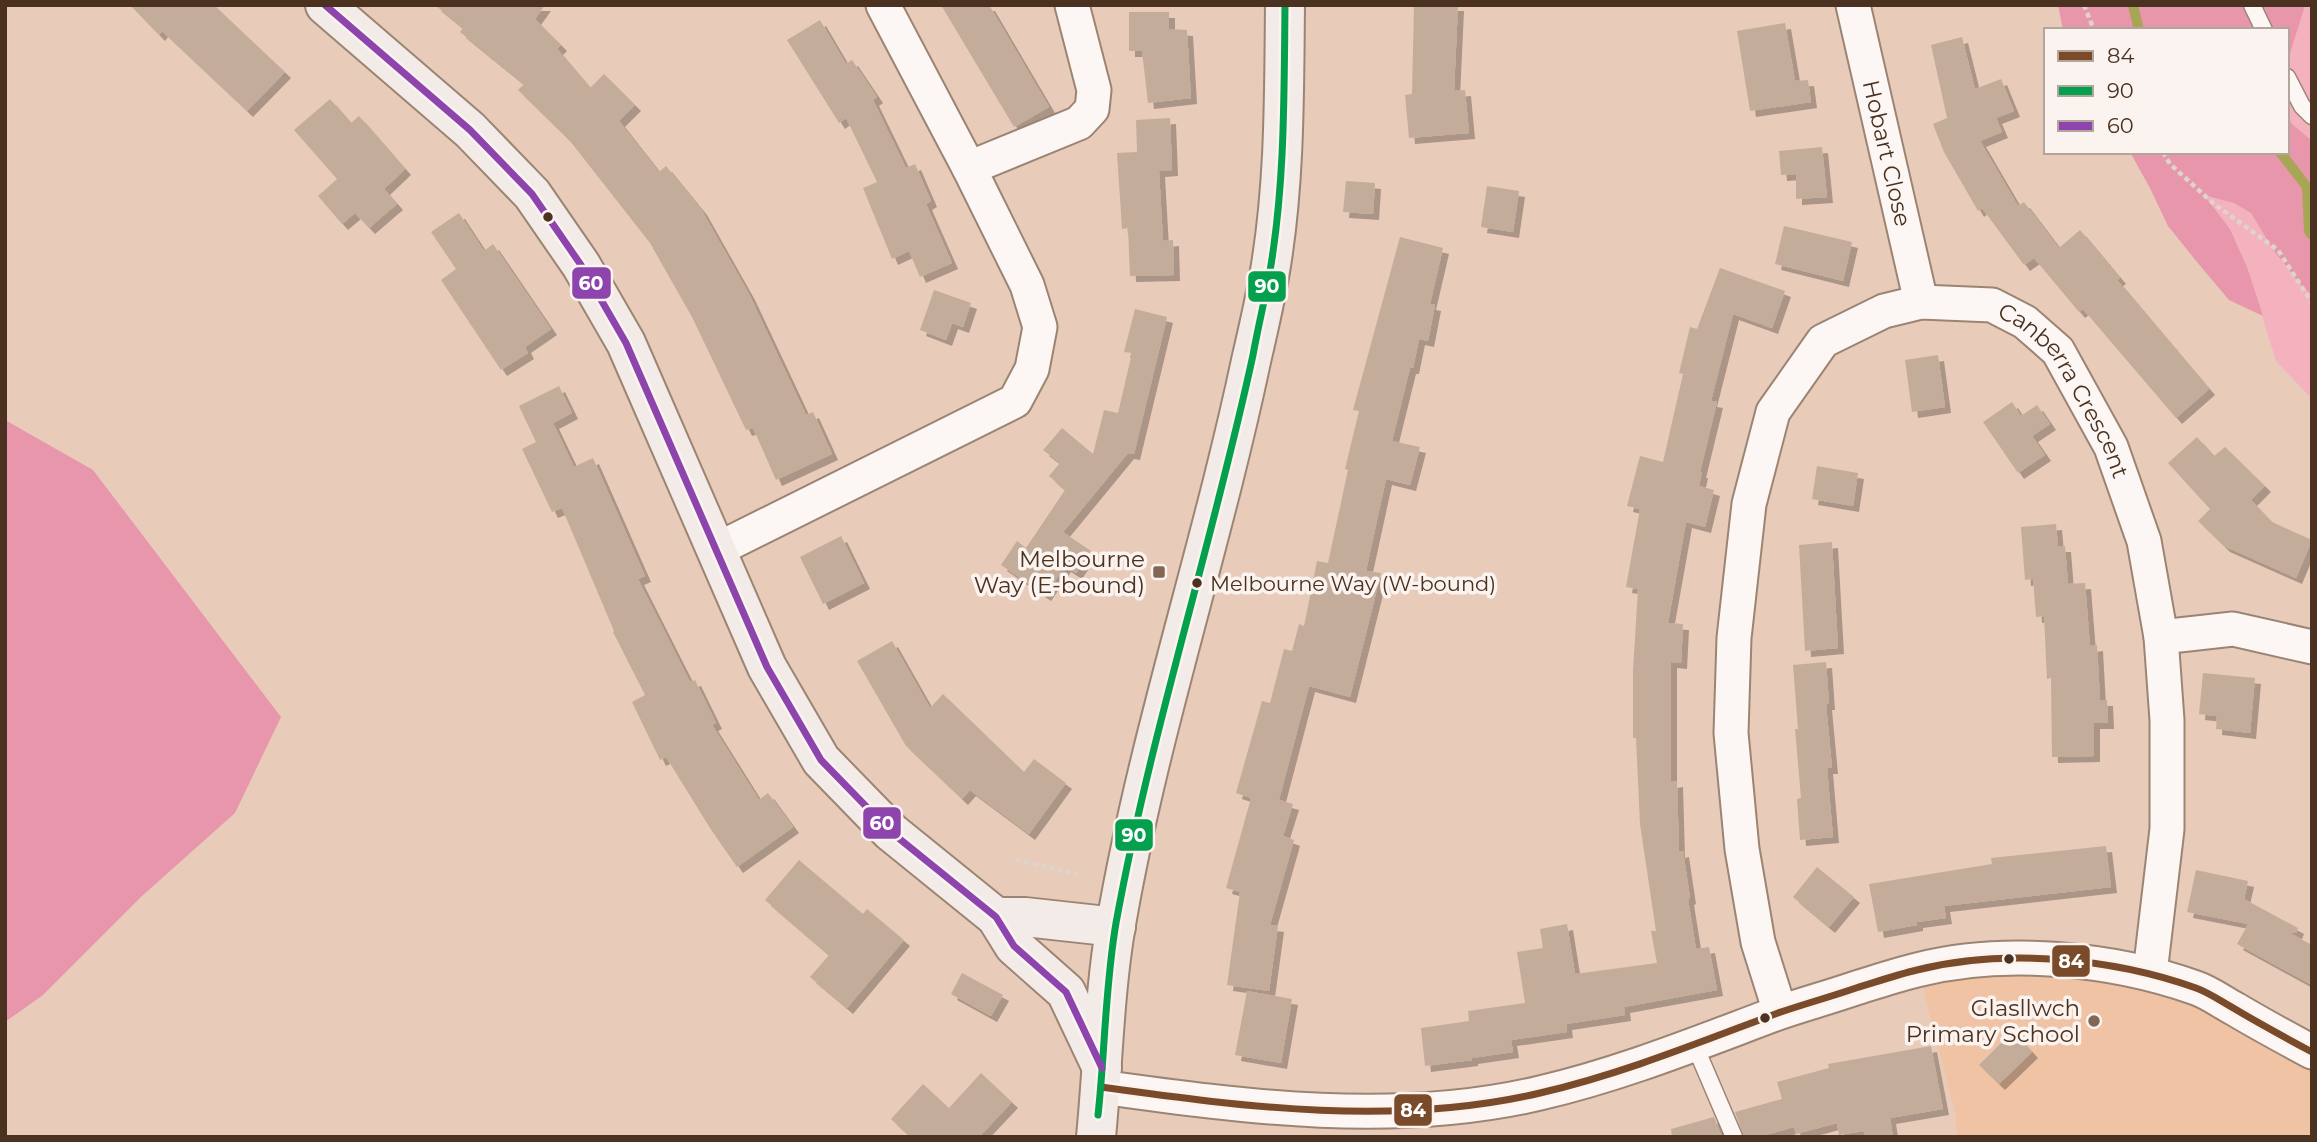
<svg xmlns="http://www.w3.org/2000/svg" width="2317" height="1142" font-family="Montserrat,sans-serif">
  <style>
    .built { fill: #f0c3a5 }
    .green { fill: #f4b1be }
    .forest { fill: #e796ab }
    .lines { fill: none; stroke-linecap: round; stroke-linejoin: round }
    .stream { stroke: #a7a654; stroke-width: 10 }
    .building { fill: #c4ac9b; filter: url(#shadow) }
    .lane-casing { stroke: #9c8473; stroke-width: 19 }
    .street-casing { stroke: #9c8473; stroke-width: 37 }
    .secondary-casing { stroke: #9c8473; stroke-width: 42 }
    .path { stroke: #ded4cd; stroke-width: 4.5; stroke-dasharray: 5 3.5; stroke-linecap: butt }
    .lane { stroke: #fcf7f4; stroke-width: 16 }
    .street { stroke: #fcf7f4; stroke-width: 33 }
    .secondary { stroke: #f2ebe7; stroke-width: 38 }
    .bus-1-casing { stroke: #faf3ef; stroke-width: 12 }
    .bus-2-casing { stroke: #faf3ef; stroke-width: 12 }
    .bus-3-casing { stroke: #faf3ef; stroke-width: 12 }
    .bus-1 { stroke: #7a4b2a; stroke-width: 7 }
    .bus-2 { stroke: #04a04e; stroke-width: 7 }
    .bus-3 { stroke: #8e44ad; stroke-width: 7 }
    .bus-dot { fill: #4b311f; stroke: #faf3ef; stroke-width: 2.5 }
    .poi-dot { fill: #826755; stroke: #faf3ef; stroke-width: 2.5 }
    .labels { text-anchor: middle; stroke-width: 7; stroke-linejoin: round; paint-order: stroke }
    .bus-label { font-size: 21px; fill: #4b311f; stroke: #faf3ef; text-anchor: start }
    .street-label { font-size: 23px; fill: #4b311f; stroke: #faf3ef }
    .poi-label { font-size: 23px; fill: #4b311f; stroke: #faf3ef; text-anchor: end }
    .line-badge { stroke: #faf3ef; stroke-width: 2.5 }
    .badge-label { font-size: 19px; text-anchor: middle; font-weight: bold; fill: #fff }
  </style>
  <defs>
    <filter id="shadow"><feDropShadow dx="6" dy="6" stdDeviation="0" flood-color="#0004"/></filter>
  </defs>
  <rect width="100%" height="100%" fill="#e8cbb8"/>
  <polygon class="built" points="1918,969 2150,973 2312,1052 2312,1137 1957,1137 1956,1116"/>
  <g class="green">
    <polygon points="2180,5 2312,5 2312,259 2287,152 2287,30"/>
    <polygon points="2203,194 2234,203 2251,213 2274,251 2302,286 2312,295 2312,399 2276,361 2247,267 2230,229"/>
  </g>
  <g class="forest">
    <polygon points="2058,5 2305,5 2287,63 2287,30 2063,30"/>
    <polygon points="2287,111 2291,123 2312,141 2312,295 2302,286 2274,251 2251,213 2234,203 2204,195 2230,229 2247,267 2263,316 2229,300 2197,262 2168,226 2150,188 2130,152 2287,152"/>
    <polygon points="5,420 93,470 281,717 235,813 142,896 43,995 5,1022"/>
  </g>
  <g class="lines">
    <g class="stream">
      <polyline points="2133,5 2139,30"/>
      <polyline points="2280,152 2307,187 2309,231 2312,235"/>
    </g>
  </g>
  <g class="building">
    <polygon points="130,5 214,5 285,72 247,111 162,31 159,35"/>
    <polygon points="435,5 545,5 535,19 561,45 557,49 590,88 604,74 635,105 619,121 659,172 666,166 701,209 749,294 806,415 813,412 832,454 776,480 753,428 746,430 692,317 650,243 570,141 518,90 524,84 460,32 463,28"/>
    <polygon points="941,5 989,5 1049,107 1014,127"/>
    <polygon points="1414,5 1458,5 1454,91 1465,90 1469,133 1409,138 1405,95 1412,94"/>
    <polygon points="1129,12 1169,12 1169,29 1187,30 1191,98 1148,103 1142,51 1129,51"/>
    <polygon points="820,20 846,64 852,60 877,97 873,100 906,168 915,164 931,201 926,204 952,263 920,277 909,251 892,259 863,188 877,182 846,118 839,123 787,40"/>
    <polygon points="1785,23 1795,81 1808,80 1811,102 1750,111 1737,31"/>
    <polygon points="1962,37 1975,89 2001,79 2014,111 1996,118 2002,132 1980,141 2018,206 2024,202 2059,248 2080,230 2120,278 2117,280 2209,389 2176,418 2083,309 2079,312 2034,258 2024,265 1982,208 1978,211 1944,152 1933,124 1947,118 1931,45"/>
    <polygon points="330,99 351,123 359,116 405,169 384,189 397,204 369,228 355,213 342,224 318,196 337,179 294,130"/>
    <polygon points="1170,118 1172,170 1159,171 1163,241 1173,240 1174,275 1130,276 1128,228 1122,229 1117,153 1137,152 1136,120"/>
    <polygon points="1822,147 1827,197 1796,199 1796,174 1781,175 1779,151"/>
    <polygon points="1346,181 1375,183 1373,214 1343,212"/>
    <polygon points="1487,186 1519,191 1513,232 1481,227"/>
    <polygon points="459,213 484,251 493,244 551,329 525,347 528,353 501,370 441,280 456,269 431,232"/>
    <polygon points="1784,226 1852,242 1843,281 1775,264"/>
    <polygon points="1400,237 1443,248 1430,304 1435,305 1428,341 1419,339 1413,368 1410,368 1392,441 1420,447 1410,485 1386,479 1366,571 1381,573 1350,697 1309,686 1279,800 1293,804 1283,836 1294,840 1270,925 1278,926 1269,991 1227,985 1240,892 1226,888 1251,798 1236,793 1262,701 1270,703 1284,649 1292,651 1299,624 1304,626 1317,561 1328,563 1348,470 1345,469 1359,411 1353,410"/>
    <polygon points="1720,268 1785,291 1772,328 1733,314 1711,401 1717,402 1700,472 1702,472 1699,486 1714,490 1705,527 1686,522 1668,623 1683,624 1681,663 1671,662 1671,782 1677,781 1679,852 1683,851 1690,898 1688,899 1696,949 1709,947 1717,990 1624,1007 1625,1015 1566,1024 1567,1032 1511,1040 1513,1052 1472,1058 1472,1060 1425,1066 1421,1028 1469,1021 1468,1011 1525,1003 1517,952 1543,948 1540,929 1567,924 1575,974 1657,963 1651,931 1656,931 1640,824 1636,738 1633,738 1633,670 1638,589 1626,587 1640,509 1627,506 1640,456 1663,462 1683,374 1679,373 1690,327 1697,329"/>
    <polygon points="934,290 971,303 963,327 952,323 946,340 920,330"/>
    <polygon points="1135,309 1167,317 1134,454 1128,453 1063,532 1091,551 1076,573 1065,566 1045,595 1001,565 1017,541 1026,548 1065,490 1049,476 1060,463 1043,450 1062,428 1093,454 1104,410 1118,413 1132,353 1124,352"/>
    <polygon points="1938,355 1945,407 1912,412 1905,360"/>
    <polygon points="559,386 572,413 553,423 574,467 593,458 645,576 638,579 690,682 695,680 716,723 712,725 759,800 768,793 793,827 737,867 710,828 666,757 660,760 632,702 645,695 613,632 614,631 562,508 552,512 522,449 536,442 519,406"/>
    <polygon points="2012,402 2021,416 2037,405 2050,424 2032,436 2045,455 2018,473 1983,422"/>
    <polygon points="2197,437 2214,456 2225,447 2265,486 2251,500 2272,522 2312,540 2296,578 2224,546 2198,521 2210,509 2168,463"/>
    <polygon points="1817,466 1858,473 1853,506 1812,499"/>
    <polygon points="2056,524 2058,546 2065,546 2068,584 2085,583 2090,646 2097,645 2100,700 2107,700 2108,723 2094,723 2094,756 2052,757 2051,678 2047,679 2044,616 2036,617 2033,579 2025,580 2021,527"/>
    <polygon points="841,536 864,583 823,604 800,557"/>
    <polygon points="1832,542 1838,648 1805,651 1799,545"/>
    <polygon points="892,641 930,708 943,694 1024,772 1034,759 1066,783 1029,834 970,790 962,799 906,746 857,661"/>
    <polygon points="1826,662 1829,704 1826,704 1832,768 1827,768 1833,837 1800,840 1797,799 1801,798 1795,729 1798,729 1793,665"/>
    <polygon points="2203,673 2255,678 2250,733 2216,729 2217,716 2199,714"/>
    <polygon points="2106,846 2111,887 1944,906 1946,918 1917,922 1917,925 1878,932 1869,884 1992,864 1991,858"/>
    <polygon points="799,860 863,914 867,909 904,940 847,1008 810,977 829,955 765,900"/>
    <polygon points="1817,867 1854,897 1829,927 1793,897"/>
    <polygon points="2196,870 2248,881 2244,899 2298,928 2296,933 2288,932 2312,945 2312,985 2237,944 2248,924 2187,912"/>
    <polygon points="962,973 1003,995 991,1016 951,994"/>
    <polygon points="1247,991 1292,999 1281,1063 1235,1055"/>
    <polygon points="2013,1031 2032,1052 1999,1084 1979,1065"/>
    <polygon points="1931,1046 1943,1109 1890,1118 1893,1137 1865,1137 1864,1131 1839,1135 1837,1123 1796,1134 1794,1127 1758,1137 1744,1137 1735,1112 1782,1099 1777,1082 1829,1068 1828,1064"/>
    <polygon points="981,1073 1012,1102 979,1137 910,1137 891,1119 923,1084 949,1108"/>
    <polygon points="1714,1117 1722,1137 1672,1137 1671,1129"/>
  </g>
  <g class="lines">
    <defs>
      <g id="lane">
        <polyline points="2252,5 2264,30"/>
        <polyline points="2287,77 2302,106 2312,116"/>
        <polyline points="1695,1046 1734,1137"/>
      </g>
      <g id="street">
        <path id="s1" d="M1853 5 1921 302"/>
        <polyline points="969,168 1079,123 1092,109 1094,90 1072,5"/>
        <polyline points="716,550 1015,401 1032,369 1040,327 1027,285 969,168 883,5"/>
        <polyline points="2161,637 2233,629 2312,647"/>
        <path id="s2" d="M1780 1012 1758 942 1742 849 1731 733 1734 638 1749 504 1773 412 1823 341 1884 311 1921 302 1992 305 2025 322 2058 351 2111 447 2144 541 2161 637 2167 720V829L2150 973"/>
        <path d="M1101 1087C1245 1107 1396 1127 1540 1093 1622 1074 1700 1042 1778 1013 1804 1004 1830 997 1856 988 1876 982 1896 975 1917 970 2004 948 2112 958 2196 988 2210 993 2222 1002 2235 1009 2260 1024 2286 1038 2312 1052"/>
      </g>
      <g id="secondary">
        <polyline points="325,5 470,130 532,194 581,265 626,343 767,667 821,760 891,832 996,917 1014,946 1066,992 1102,1068"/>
        <polyline points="996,917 1025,917 1116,927"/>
        <path d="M1096 1137C1103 1066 1104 994 1116 924 1149 733 1211 550 1251 361 1258 331 1265 301 1270 271 1285 183 1284 94 1285 5"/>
      </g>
    </defs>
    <use href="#lane" class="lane-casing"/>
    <use href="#street" class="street-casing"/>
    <use href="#secondary" class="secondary-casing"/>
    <g class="path">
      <polyline points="2084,5 2094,30"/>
      <polyline points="2163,152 2170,164 2214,204 2278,250 2312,303"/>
      <polyline points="1016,860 1077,874"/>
    </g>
    <use href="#lane" class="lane"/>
    <use href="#street" class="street"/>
    <use href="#secondary" class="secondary"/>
    <defs>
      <path id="bus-1" d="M1101 1087C1245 1107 1396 1127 1540 1093 1622 1074 1700 1042 1778 1013 1804 1004 1830 997 1856 988 1876 982 1896 975 1917 970 2004 948 2112 958 2196 988 2210 993 2222 1002 2235 1009 2260 1024 2286 1038 2312 1052"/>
      <path id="bus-2" d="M1098 1115C1105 1052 1105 987 1116 923 1151 731 1212 545 1253 355 1258 327 1265 299 1270 271 1285 183 1284 94 1285 5"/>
      <polyline id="bus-3" points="325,5 470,130 532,194 581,265 626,343 767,667 821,760 891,832 996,917 1014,946 1066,992 1102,1068"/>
    </defs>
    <use href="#bus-1" class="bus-1-casing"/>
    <use href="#bus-2" class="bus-2-casing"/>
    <use href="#bus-3" class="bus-3-casing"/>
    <use href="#bus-1" class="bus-1"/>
    <use href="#bus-2" class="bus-2"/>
    <use href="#bus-3" class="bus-3"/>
  </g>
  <g class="bus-dot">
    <circle cx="548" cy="217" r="6"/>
    <circle cx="1197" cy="583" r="6"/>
    <circle cx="2009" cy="959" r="6"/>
    <circle cx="1765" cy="1018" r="6"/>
  </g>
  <g class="poi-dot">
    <rect x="1152" y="565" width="14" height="14" rx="3.5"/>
    <circle cx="2094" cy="1021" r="7"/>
  </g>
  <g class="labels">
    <g class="bus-label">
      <text x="1210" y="591">Melbourne Way (W-bound)</text>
    </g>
    <g class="street-label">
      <text dy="8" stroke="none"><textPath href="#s1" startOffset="152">Hobart Close</textPath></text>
      <text dy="8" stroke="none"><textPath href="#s2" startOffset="989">Canberra Crescent</textPath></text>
    </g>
    <g class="poi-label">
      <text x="1145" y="567">Melbourne<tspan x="1145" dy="26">Way (E-bound)</tspan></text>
      <text x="2080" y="1016">Glasllwch<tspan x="2080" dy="26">Primary School</tspan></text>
    </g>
  </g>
  <g class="line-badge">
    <rect x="571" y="266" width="41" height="34" rx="7" fill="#8e44ad"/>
    <rect x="1247" y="270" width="40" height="33" rx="7" fill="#04a04e"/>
    <rect x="862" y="806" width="40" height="34" rx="7" fill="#8e44ad"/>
    <rect x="1114" y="818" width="40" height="34" rx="7" fill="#04a04e"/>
    <rect x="2051" y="944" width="40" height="34" rx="7" fill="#7a4b2a"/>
    <rect x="1393" y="1093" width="40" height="34" rx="7" fill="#7a4b2a"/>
  </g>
  <g class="badge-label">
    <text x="591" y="290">60</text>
    <text x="1267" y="293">90</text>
    <text x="882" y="830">60</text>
    <text x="1134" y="842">90</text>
    <text x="2071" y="968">84</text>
    <text x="1413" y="1117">84</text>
  </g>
  <rect width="2317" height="1142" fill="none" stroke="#4b311f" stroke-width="14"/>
  <rect x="2044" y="28" width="245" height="126" fill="#faf3ef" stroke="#b4a59c" stroke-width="2"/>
  <rect x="2058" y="51" width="35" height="10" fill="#7a4b2a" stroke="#b4a59c" stroke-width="2"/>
  <text x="2107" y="63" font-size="21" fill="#4b311f">84</text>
  <rect x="2058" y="86" width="35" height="10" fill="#04a04e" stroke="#b4a59c" stroke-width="2"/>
  <text x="2107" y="98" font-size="21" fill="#4b311f">90</text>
  <rect x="2058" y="121" width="35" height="10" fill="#8e44ad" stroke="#b4a59c" stroke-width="2"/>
  <text x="2107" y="133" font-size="21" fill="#4b311f">60</text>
</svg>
